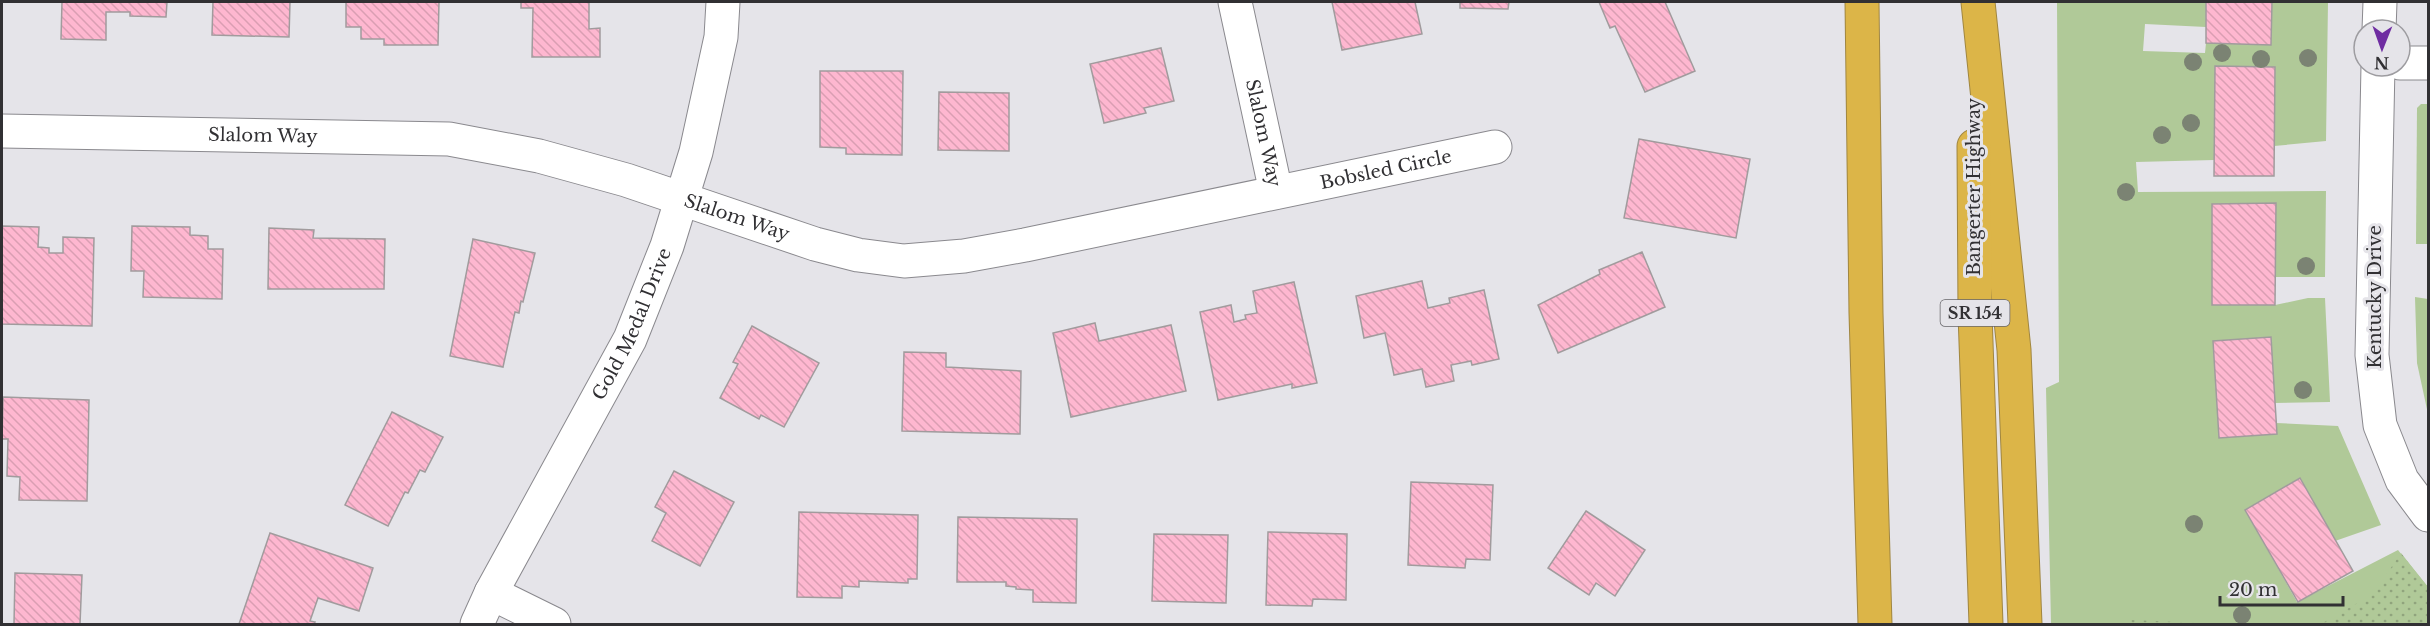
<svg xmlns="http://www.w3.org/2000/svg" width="2430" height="626" font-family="'Libre Baskerville',serif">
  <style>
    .grass { fill: #b0c998 }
    .park { fill: url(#park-dots) }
    .building { fill: url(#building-back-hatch); stroke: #a19b9d; stroke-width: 1.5 }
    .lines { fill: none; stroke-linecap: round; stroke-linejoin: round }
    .minor-casing { stroke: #8a898e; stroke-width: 35 }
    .motorway-casing { stroke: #a08641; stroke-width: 35 }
    .minor { stroke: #fff; stroke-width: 33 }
    .motorway { stroke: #dcb548; stroke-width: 33 }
    .tree { fill: #7b8373 }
    .labels { text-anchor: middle; stroke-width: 6; stroke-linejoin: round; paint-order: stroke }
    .shield { fill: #e5e4e9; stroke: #67666a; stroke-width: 1.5 }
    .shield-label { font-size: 16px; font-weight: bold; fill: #313033 }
    .street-label { font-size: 18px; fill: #313033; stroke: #e5e4e9 }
  </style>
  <defs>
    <pattern id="park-dots" width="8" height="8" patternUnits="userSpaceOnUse" patternTransform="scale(1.5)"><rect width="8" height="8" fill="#b0c998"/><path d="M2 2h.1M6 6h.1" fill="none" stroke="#90a47d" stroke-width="1.8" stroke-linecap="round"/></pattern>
    <pattern id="building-back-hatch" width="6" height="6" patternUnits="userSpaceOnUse" patternTransform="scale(1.5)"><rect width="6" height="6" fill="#feb7d0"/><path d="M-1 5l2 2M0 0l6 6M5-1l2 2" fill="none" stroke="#da9eb3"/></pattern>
  </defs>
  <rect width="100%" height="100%" fill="#e5e4e9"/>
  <g class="grass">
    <polygon points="2057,2 2206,2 2206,27 2145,24 2143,51 2205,53 2206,43 2271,44 2272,2 2328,2 2326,141 2274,146 2275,67 2215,66 2214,160 2136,162 2138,192 2326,191 2325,277 2275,277 2276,203 2212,204 2212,304 2275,305 2308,298 2325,298 2330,402 2274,403 2271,337 2213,341 2219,438 2277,434 2276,423 2338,426 2381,525 2335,541 2300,479 2245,510 2297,602 2398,550 2428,587 2428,624 2051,624 2046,388 2059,382"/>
    <polygon points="2421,104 2428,104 2428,244 2416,244 2417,108"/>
    <polygon points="2415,297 2428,299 2428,414 2417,363"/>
  </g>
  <g class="park">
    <polygon points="2401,553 2428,587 2428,624 2321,624 2373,594"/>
    <polygon points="2130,620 2226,624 2129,624"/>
  </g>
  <g class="building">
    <polygon points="62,2 167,2 166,17 130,16 130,12 106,12 106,40 61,39"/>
    <polygon points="213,2 290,2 289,37 212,35"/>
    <polygon points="346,2 439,2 438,45 384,45 384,39 361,39 361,27 346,27"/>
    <polygon points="521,2 589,2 589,29 600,28 600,57 532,57 533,8 521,8"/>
    <polygon points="1332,2 1415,2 1422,34 1342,50"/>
    <polygon points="1460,2 1509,2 1508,9 1460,8"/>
    <polygon points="1599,2 1665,2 1695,71 1645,92 1615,26 1610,28"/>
    <polygon points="2206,2 2272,2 2271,45 2206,43"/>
    <polygon points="1161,48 1174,101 1144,108 1146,113 1104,123 1090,64"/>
    <polygon points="2215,66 2275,67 2274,176 2214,176"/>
    <polygon points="820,71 903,71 902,155 846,154 846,148 820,147"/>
    <polygon points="939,92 1009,93 1009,151 938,150"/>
    <polygon points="1639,139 1750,159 1736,238 1624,218"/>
    <polygon points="2276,203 2275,305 2212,305 2212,204"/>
    <polygon points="2,226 39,227 38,247 49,248 49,253 63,253 63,237 94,238 92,326 2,324"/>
    <polygon points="132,226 190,227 190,235 208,236 208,249 223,249 222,299 143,297 144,271 131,271"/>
    <polygon points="269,228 314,230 313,238 385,239 384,289 268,289"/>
    <polygon points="473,239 535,253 523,302 521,301 519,313 515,312 503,367 450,356"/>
    <polygon points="1642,252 1665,307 1558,353 1538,305 1600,274 1599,270"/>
    <polygon points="1422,281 1428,308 1450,303 1449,298 1484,290 1499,359 1472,365 1471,361 1451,365 1454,381 1426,387 1422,369 1394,375 1385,333 1364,338 1356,296"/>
    <polygon points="1294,282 1317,383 1292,388 1292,384 1218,400 1200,312 1231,305 1234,322 1246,319 1245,315 1257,313 1253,291"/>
    <polygon points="1095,323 1099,341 1171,325 1186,391 1071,417 1053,333"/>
    <polygon points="752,326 819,363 784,427 761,415 759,419 720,398 738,364 733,362"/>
    <polygon points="2271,337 2277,434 2219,438 2213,341"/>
    <polygon points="904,352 946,353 946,367 1021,371 1020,434 902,431"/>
    <polygon points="3,397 89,400 87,501 19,500 20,477 7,476 8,439 2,439"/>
    <polygon points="392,412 443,437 425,472 420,470 408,493 405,492 388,526 345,505"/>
    <polygon points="674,471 734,502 700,566 652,541 666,513 655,507"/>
    <polygon points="2300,478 2353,571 2298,602 2245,510"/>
    <polygon points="1411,482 1493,485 1490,560 1466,559 1465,568 1408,565"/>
    <polygon points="1586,511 1645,550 1615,596 1596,583 1589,595 1548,568"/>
    <polygon points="799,512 918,515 917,579 908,579 908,583 859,581 859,587 842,586 842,598 797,597"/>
    <polygon points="958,517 1077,519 1076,603 1033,602 1033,590 1016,589 1016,587 1006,586 1006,582 957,582"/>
    <polygon points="1268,532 1347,534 1346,600 1313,599 1312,606 1266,605"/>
    <polygon points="270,533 373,568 359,611 318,598 310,621 315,622 314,624 239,624"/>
    <polygon points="1154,534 1228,535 1226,603 1152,601"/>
    <polygon points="15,573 82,575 80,624 14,624"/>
  </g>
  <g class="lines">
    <defs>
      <g id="minor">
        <path id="s1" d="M1235 2 1276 192"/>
        <polyline points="2379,30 2380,2"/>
        <polyline points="2400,63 2428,63"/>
        <polyline points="2378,66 2372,355 2380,425 2402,480 2428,515"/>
        <path id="s2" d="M2 131 449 139 539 156 626 180 815 244 858 255 904 261 964 256 1025 245 1495 147"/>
        <polyline points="491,593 554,624"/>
        <path id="s3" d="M477 624 491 593 630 339 667 246 696 152 721 37 723 2"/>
      </g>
      <g id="motorway">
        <polyline points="1862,2 1866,313 1875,624"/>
        <polyline points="1978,2 2014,350 2025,624"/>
        <polyline points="1974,146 1975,314 1986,624"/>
      </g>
    </defs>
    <use href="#minor" class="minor-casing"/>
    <use href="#motorway" class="motorway-casing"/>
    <use href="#minor" class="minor"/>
    <use href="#motorway" class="motorway"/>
  </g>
  <g class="tree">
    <circle cx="2222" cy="53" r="9"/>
    <circle cx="2308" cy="58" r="9"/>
    <circle cx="2261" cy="59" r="9"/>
    <circle cx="2193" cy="62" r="9"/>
    <circle cx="2191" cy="123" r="9"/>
    <circle cx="2162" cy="135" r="9"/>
    <circle cx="2126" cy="192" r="9"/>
    <circle cx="2306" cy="266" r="9"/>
    <circle cx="2303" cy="390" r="9"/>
    <circle cx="2194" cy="524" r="9"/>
    <circle cx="2242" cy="615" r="9"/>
  </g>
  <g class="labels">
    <rect class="shield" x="1940.5" y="300" width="69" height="26" rx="4.5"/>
    <g class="shield-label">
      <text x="1975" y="319">SR 154</text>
    </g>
    <g class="street-label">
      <text dy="6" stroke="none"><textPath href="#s1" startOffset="134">Slalom Way</textPath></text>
      <text dy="6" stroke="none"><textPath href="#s2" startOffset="261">Slalom Way</textPath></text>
      <text dy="6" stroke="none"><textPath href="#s2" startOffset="1410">Bobsled Circle</textPath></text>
      <text transform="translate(1974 187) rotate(-90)" y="6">Bangerter Highway</text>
      <text dy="6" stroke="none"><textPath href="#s2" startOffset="746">Slalom Way</textPath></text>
      <text transform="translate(2375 297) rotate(-90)" y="6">Kentucky Drive</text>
      <text dy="6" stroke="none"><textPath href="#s3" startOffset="338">Gold Medal Drive</textPath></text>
    </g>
  </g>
  <rect width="2430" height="626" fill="none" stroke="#313033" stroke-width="6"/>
  <g transform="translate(2382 48) rotate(181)"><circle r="28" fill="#e5e4e9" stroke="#9d9ca0" stroke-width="1.5"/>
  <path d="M0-4.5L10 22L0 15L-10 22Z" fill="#6f2da2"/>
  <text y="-9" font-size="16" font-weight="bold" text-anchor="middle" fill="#313033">N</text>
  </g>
  <path d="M2220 596v9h123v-9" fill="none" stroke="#313033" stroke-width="3"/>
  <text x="2229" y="596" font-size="18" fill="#313033" stroke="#e5e4e9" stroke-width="4.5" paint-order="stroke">20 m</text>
</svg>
